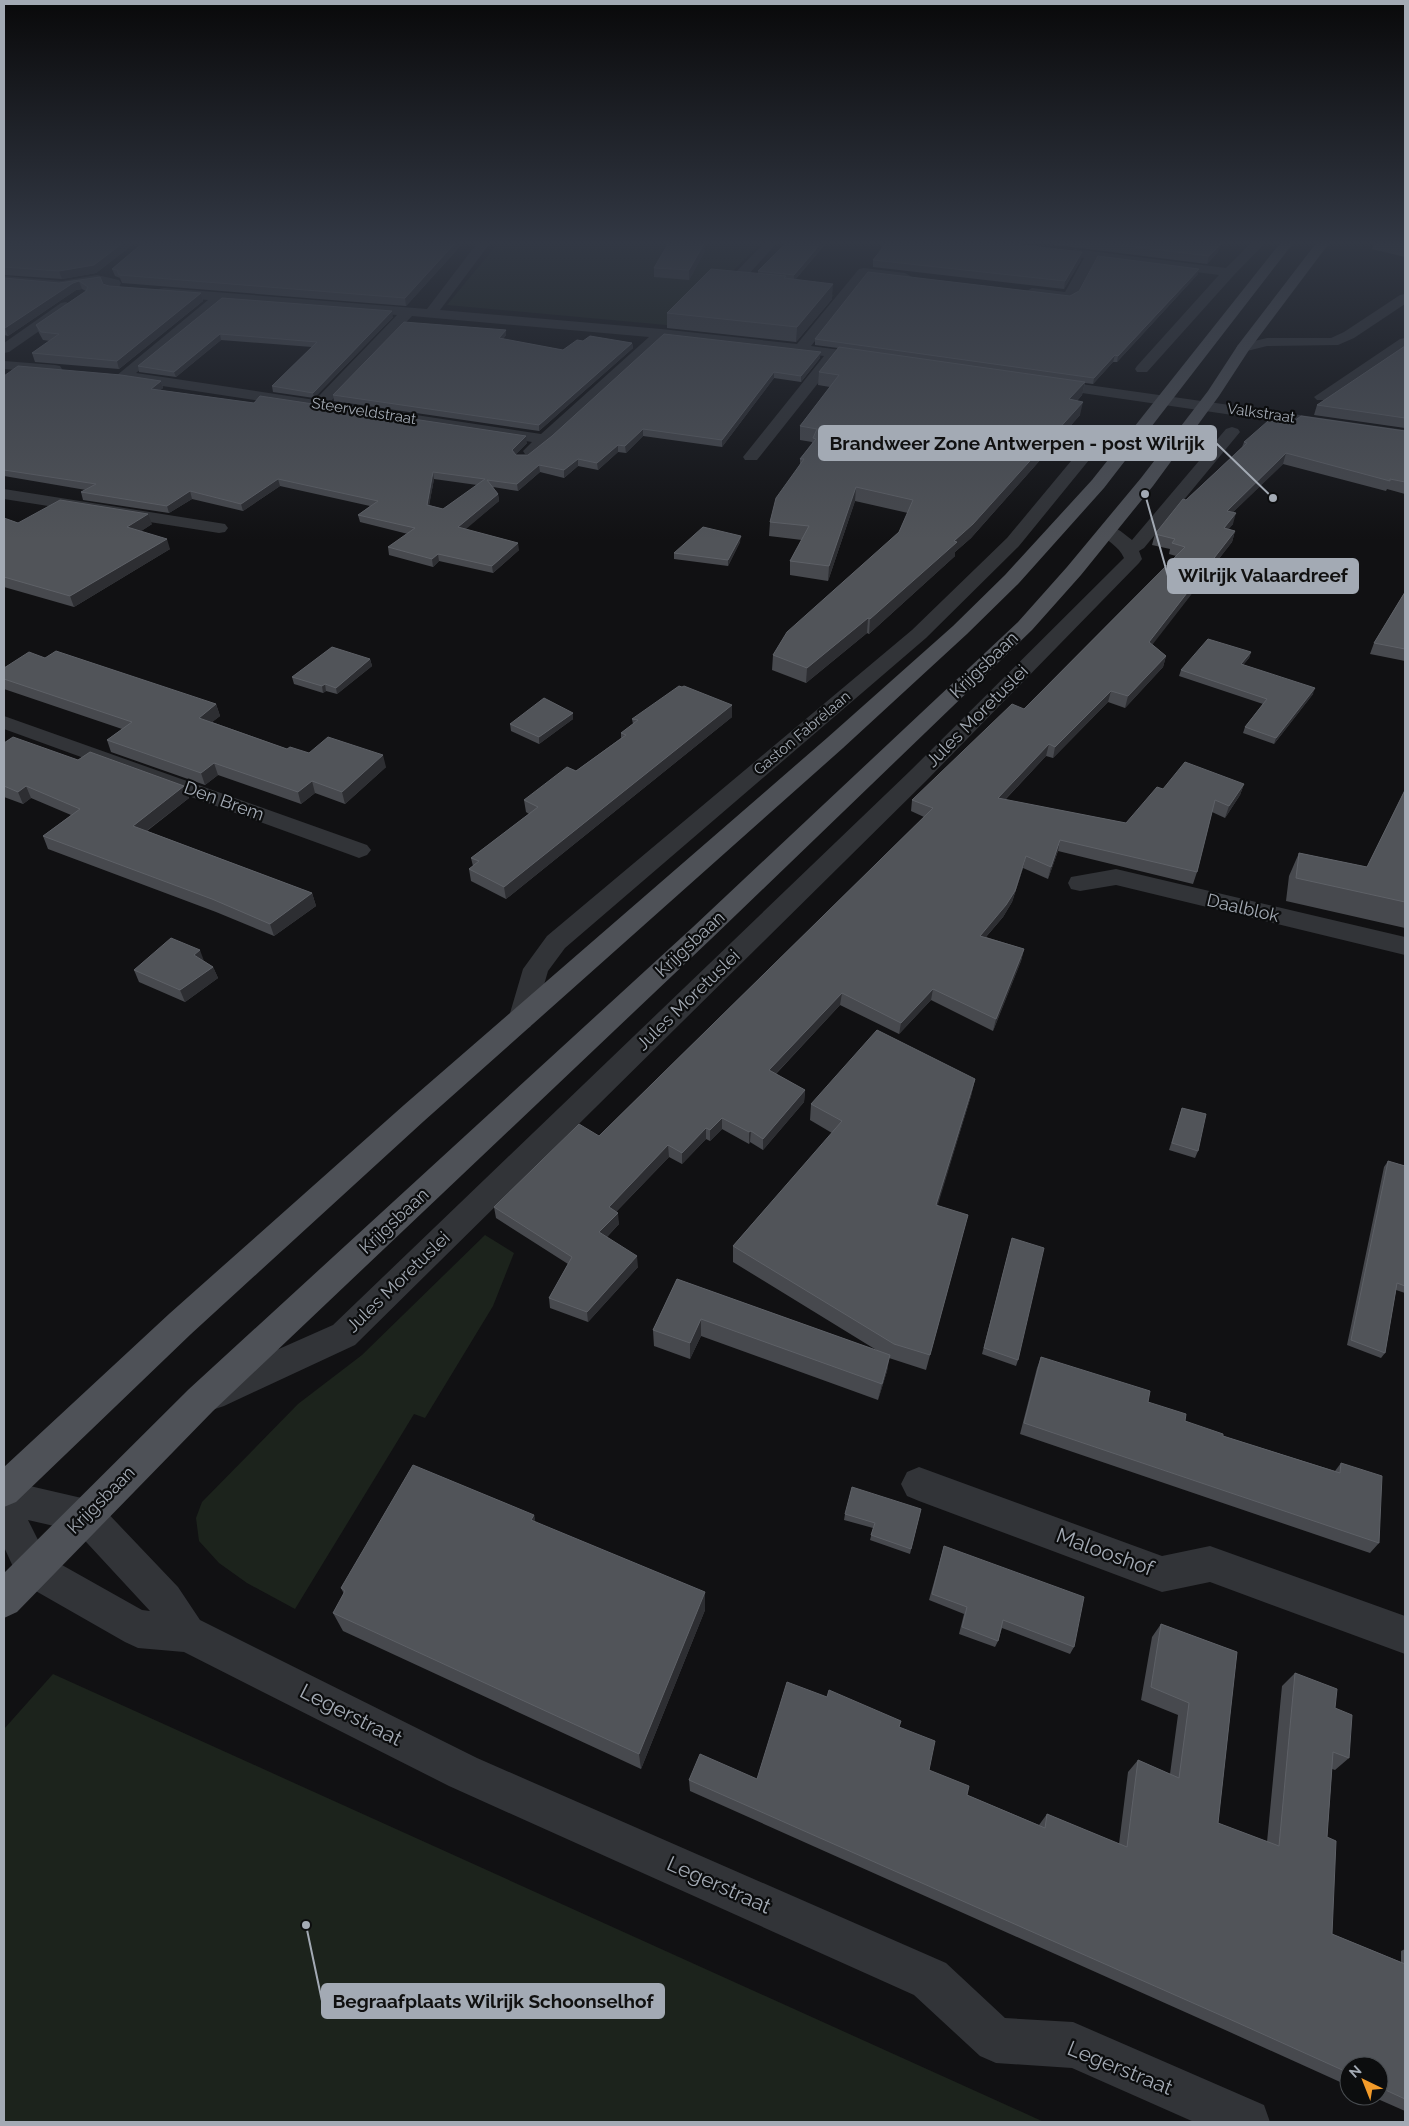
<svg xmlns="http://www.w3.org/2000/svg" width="1409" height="2126" font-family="Raleway,sans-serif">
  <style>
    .green { fill: #1c231c }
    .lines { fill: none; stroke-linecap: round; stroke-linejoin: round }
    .minor { fill: #323438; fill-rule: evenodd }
    .major { fill: #4e5157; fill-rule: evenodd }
    .wall { fill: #47494e; fill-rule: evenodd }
    .shaded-wall { fill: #2d2e32 }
    .building { fill: #515459; stroke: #5e6167; fill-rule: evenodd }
    .labels { text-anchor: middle; stroke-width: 4.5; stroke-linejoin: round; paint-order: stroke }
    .far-street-label { font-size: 15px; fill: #a3aab4; stroke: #0c0d0e }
    .street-label { font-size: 18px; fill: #a3aab4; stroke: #0c0d0e }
    .near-street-label { font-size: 21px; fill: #a3aab4; stroke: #0c0d0e }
    .leader { fill: none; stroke: #a3aab4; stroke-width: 2 }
    .callout-dot { fill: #a3aab4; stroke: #0c0d0e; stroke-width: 2 }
    .callout { fill: #a3aab4; stroke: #a3aab4; stroke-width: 2 }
    .callout-label { font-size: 19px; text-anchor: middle; font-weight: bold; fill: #111 }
  </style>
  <rect width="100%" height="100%" fill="#111113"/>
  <g class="green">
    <polygon points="499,242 762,242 723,281 834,295 798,337 447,305"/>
    <polygon points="485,1235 514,1253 493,1306 425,1418 414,1414 295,1609 247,1583 219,1563 199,1541 196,1518 202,1502 298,1404 362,1355"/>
    <polygon points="53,1674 1044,2122 4,2122 4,1729"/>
  </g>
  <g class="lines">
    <g class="minor">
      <path d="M478 242H491L440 310 661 329 797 344 859 269 864 268 905 273 912 277 905 281 867 276 811 346 870 354 875 355 877 358 875 361 870 362 838 358 757 460H745L743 457 824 356 664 338 551 442C542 449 537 457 525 454L523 451 532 442 123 380 118 379 116 376 208 300 164 296 157 292 159 289 164 288 427 309ZM223 301 397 315 315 400 136 373ZM412 316 649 337 541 434 330 402Z"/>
      <polygon points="765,242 778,242 747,276 775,281 777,284 770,288 737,283 733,275"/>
      <polygon points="1252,242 1266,242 1234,275 1147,372 1137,372 1135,369 1137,366 1219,275 1096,259 1074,299 1032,296 1025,292 1032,288 1065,292 1084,258 1070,256 1068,253 1074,249 1226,268"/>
      <polygon points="97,275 119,280 121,283 117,291 107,291 105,288 107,285 103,283 62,289 4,284 4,276 62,281"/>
      <polygon points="1405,294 1405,304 1354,338 1338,345 1267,346 1243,352 1238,351 1236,348 1238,345 1267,338 1331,338 1344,332 1400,295"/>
      <polygon points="66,302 73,306 71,309 9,352 4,353 4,343 61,303"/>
      <polygon points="1405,338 1405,348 1327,400 1317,400 1314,397 1400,339"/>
      <polygon points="4,361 55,365 60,366 62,369 60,372 55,373 4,369"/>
      <polygon points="1046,379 1405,430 1405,440 1041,387 1038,384 1041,381"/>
      <path d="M1232 427 1238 429 1240 432 1144 548 1139 551 1142 559 1139 563 926 781 355 1345 224 1406 212 1410 200 1406 195 1395 200 1384 333 1325 910 771 1124 558C1118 545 1107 542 1099 531L1102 527C1115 524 1123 533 1132 540L1226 429Z"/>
      <polygon points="1137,429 1143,431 1145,434 1143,437 1098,449 1019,546 926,638 565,948 548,971 534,1020 530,1027 521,1030 512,1027 508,1020 523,969 547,936 912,630 1007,538 1086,443"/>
      <polygon points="4,489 219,523 225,524 228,528 225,532 219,533 4,499"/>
      <polygon points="4,716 367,845 371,850 367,855 359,858 351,855 4,729"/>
      <polygon points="1116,869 1405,937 1405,955 1116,885 1080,891 1071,889 1068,883 1071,877"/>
      <polygon points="919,1467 1162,1556 1210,1546 1405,1616 1405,1654 1210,1582 1162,1592 919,1501 907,1496 901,1484 907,1472"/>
      <path d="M4 1480 86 1499 99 1504 178 1587 200 1620 477 1758 946 1963 1005 2018 1073 2022 1264 2105 1270 2122H1194L1072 2068 996 2063 980 2056 914 1995 449 1786 184 1652 138 1648 125 1642 20 1582 4 1547ZM28 1520 76 1531 150 1611 142 1610 46 1556Z"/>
    </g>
    <g class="major">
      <polygon points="1281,242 1294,242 1104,488 1019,583 967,634 843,748 424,1121 191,1334 16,1502 4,1507 4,1467 169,1314 404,1105 827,738 953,626 1005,575 1092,480"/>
      <polygon points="1317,242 1330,242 1249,350 1219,396 1153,486 1081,575 1032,630 711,939 213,1411 17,1612 4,1618 4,1573 189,1389 693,927 1018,622 1067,567 1141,478 1208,391 1238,345"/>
    </g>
  </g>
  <g class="wall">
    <polygon points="4,242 136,242 96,273 62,279 4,275"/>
    <polygon points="144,242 464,242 406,306 122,283 120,278 115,276 112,269"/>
    <polygon points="705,242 705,251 689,280 654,277 654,268"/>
    <polygon points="787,242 827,242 795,280 832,299 796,342 667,328 667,313 758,274 758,271"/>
    <polygon points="882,242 1082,252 1081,260 1064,289 873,267 873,260 881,249"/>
    <polygon points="1032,242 1221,242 1218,252 1207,264"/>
    <polygon points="1374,242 1405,242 1405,257 1372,249"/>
    <polygon points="1198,274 1117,362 1113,362 1093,384 1085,383 1082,395 1077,401 1080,415 971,538 955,552 955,556 869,634 867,633 806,683 772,670 773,655 899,532 908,513 855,501 828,581 790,575 790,561 802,540 769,536 770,522 800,464 800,459 812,443 812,442 800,440 800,426 830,387 818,385 819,372 838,348 815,345 815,339"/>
    <polygon points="100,277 103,284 109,286 201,293 203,301 119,369 35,362 32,353 50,341 43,340 39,333 36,325 86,291 82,289 76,290 8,336 4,335 4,278 59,283"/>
    <polygon points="222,298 393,317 314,398 273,392 272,386 312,347 221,340 176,377 139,372 138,366"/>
    <polygon points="506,330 506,335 503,339 563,350 583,341 632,343 633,348 539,431 334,401 333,395"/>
    <polygon points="1405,346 1405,428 1314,415 1317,405"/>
    <path d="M820 358 801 382 774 378 722 447 643 436 626 453 618 452 598 470 578 466 564 478 540 472 518 491 493 487 498 494 499 501 465 529 519 550 493 573 439 561 433 567 389 555 388 547 408 534 360 522 358 515 370 506 280 486 243 511 192 499 169 513 83 500 81 492 86 490 4 476V376L161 381 163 388 160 390 527 443 516 454V455H528L552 436ZM434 479 477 485 443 509 429 505Z"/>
    <polygon points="1290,424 1405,431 1405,494 1387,489 1386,491 1283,464 1233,512 1233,524 1228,529 1235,531 1232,542 1152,644 1166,656 1163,667 1125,708 1108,702 1053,758 1046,756 1005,800 1126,823 1163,789 1244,784 1240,795 1225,818 1212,812 1197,872 1193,884 1058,851 1048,879 1023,868 1012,902 1003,917 986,937 1024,949 1021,961 993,1031 931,1000 899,1034 840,1005 776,1074 805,1090 804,1102 763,1150 750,1142 749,1144 722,1129 710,1141 706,1139 682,1164 669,1157 616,1212 619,1224 607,1237 638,1267 588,1322 550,1308 549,1298 568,1264 496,1218 494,1207 599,1136 924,817 911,811 912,800 1024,709 1176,556 1169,554 1170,549 1152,545 1155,534 1186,500 1242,447 1244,442"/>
    <polygon points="4,518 18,523 152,524 141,531 170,549 74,607 4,587"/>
    <polygon points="740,542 728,566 674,559 674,553"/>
    <polygon points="1405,592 1405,661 1370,654 1374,643"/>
    <polygon points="1251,652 1249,658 1243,665 1313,694 1274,744 1243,733 1245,727 1263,704 1179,676 1181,670"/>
    <polygon points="45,658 216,704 220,716 212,722 287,749 386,767 345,804 315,793 301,804 218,775 205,785 111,752 107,740 122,729 4,689 4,668"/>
    <polygon points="370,659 372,666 337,694 326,691 323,693 294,684 292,677"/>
    <polygon points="732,705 732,717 506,899 471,881 469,869 473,866 471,858 529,814 526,812 524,800 576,771 621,738 621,733 633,724 632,719"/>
    <polygon points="573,713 573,719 539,744 511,731 510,724"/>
    <polygon points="4,743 184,786 189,798 147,831 312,893 316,906 274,936 216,912 48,849 43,836 71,815 31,798 23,804 4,797"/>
    <polygon points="1405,790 1405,928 1286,901 1289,876 1299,853 1367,867"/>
    <polygon points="204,961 213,967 218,978 185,1002 139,982 134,970"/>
    <polygon points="975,1079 971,1096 937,1206 968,1215 926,1370 889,1358 887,1371 878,1400 701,1336 690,1359 654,1346 653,1330 677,1279 878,1351 733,1262 733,1246 832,1133 810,1120 811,1104"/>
    <polygon points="1182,1108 1198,1151 1195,1158 1169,1150"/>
    <polygon points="1388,1161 1405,1166 1405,1293 1396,1290 1385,1353 1381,1358 1347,1345 1384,1167"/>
    <polygon points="1012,1238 1018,1360 1016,1366 982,1354"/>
    <polygon points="1041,1357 1148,1402 1185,1421 1223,1436 1335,1471 1341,1463 1379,1543 1370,1553 1020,1434 1037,1368"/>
    <polygon points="921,1509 910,1554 870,1540 873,1528 844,1520 845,1514"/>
    <polygon points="534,1515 535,1522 705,1610 641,1769 343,1631 333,1613 344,1594 341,1588"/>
    <polygon points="944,1546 1074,1647 1070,1654 1002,1628 998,1641 995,1647 959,1634 964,1614 929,1600"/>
    <polygon points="1161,1624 1237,1652 1218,1823 1267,1842 1282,1686 1295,1673 1335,1708 1349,1758 1335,1770 1332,1769 1327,1837 1332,1934 1401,1962 1401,1951 1405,1949 1405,2111 1371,2096 1379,2096 1379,2066 1349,2066 1349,2086 1223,2029 690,1791 689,1780 757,1779 899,1727 929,1770 967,1795 1039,1825 1047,1814 1119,1844 1128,1772 1138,1760 1170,1774 1178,1715 1141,1700 1152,1637"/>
  </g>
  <g class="shaded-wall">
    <polygon points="124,242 136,242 96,273 62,279 59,271"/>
    <polygon points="456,242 464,242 406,306 405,298"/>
    <polygon points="705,242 705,251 689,280 689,270"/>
    <polygon points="822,242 827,242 794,281 794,275"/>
    <polygon points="1221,242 1218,252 1207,264 1209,256"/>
    <polygon points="1082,252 1081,260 1064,289 1065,281"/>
    <polygon points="1199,269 1198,274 1117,362 1118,356"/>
    <polygon points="79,281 82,289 76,290 8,336 5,328 73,283"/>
    <polygon points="833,284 832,299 796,342 797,327"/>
    <polygon points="201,293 203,301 119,369 117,361"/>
    <polygon points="392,311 393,317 314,398 313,393"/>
    <polygon points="506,330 506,335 500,343 499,338"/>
    <polygon points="220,334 221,340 176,377 174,372"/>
    <polygon points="632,343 633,348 539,431 539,425"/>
    <polygon points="821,352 820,358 801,382 801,376"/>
    <polygon points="1115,355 1113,362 1093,384 1094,378"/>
    <polygon points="774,372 774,378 722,447 722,440"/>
    <polygon points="161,381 163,388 153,396 151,389"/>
    <polygon points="1085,382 1082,395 1067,412 1069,399"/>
    <polygon points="1083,402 1080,415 971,538 955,552 955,556 869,634 870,619 954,541"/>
    <polygon points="643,429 643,436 626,453 625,446"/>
    <polygon points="526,436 527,443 513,457 512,450"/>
    <polygon points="618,445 618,452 598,470 597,463"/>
    <polygon points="1286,453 1283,464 1224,521 1227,511"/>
    <polygon points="578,459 578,466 564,478 564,470"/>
    <polygon points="539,465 540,472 518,491 517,484"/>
    <polygon points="433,472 434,479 428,512 427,505"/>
    <polygon points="278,479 280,486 243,511 241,504"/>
    <polygon points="856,487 855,501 828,581 829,566"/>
    <polygon points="190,491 192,499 169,513 167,506"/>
    <polygon points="498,494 499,501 459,535 458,527"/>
    <polygon points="1236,513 1233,524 1221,539 1224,528"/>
    <polygon points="148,514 152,524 131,538 127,527"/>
    <polygon points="1235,531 1232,542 1146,653 1149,642"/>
    <polygon points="741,536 740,542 728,566 728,560"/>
    <polygon points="167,539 170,549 74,607 70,596"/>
    <polygon points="518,543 519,550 493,573 492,566"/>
    <polygon points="438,554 439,561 433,567 432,559"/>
    <polygon points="868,618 867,633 806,683 807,668"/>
    <polygon points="1251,652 1249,658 1239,670 1241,664"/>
    <polygon points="1166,656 1163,667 1125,708 1128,696"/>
    <polygon points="370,659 372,666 337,694 336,688"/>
    <polygon points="325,684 326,691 323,693 322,686"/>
    <polygon points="1315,688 1313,694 1274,744 1276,738"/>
    <polygon points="1111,691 1108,702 1053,758 1055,747"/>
    <polygon points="216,704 220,716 203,729 199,718"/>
    <polygon points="732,705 732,717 506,899 504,887"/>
    <polygon points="573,713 573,719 539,744 539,737"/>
    <polygon points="1049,744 1046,756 995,810 998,798"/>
    <polygon points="383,755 386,767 345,804 342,792"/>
    <polygon points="214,763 218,775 205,785 201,773"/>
    <polygon points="312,781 315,793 301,804 298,792"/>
    <polygon points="1244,784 1240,795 1225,818 1229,806"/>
    <polygon points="26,786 31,798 23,804 18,792"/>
    <polygon points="184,786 189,798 137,838 133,826"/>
    <polygon points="1060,840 1058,851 1048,879 1051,867"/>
    <polygon points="1026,856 1023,868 1012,902 1003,917 977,947 980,936"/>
    <polygon points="312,893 316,906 274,936 270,924"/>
    <polygon points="1024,949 1021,961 993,1031 996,1019"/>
    <polygon points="200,950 204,961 194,955"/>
    <polygon points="213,967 218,978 185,1002 180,990"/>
    <polygon points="933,989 931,1000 899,1034 901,1023"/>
    <polygon points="842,993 840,1005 768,1082 769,1070"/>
    <polygon points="975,1079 971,1096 933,1221 936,1205"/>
    <polygon points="805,1090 804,1102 763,1150 763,1139"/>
    <polygon points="722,1118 722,1129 710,1141 710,1130"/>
    <polygon points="706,1128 706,1139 682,1164 682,1153"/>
    <polygon points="751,1131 750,1142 749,1144 749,1132"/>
    <polygon points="668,1145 669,1157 610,1218 609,1207"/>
    <polygon points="618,1213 619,1224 601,1243 599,1232"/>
    <polygon points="637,1256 638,1267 588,1322 587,1312"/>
    <polygon points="701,1319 701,1336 690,1359 690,1343"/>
    <polygon points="890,1355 887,1371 878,1400 882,1384"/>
    <polygon points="534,1515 538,1535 531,1520"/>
    <polygon points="705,1592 705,1610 641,1769 639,1754"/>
  </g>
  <g class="building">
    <polygon points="4,242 124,242 94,265 59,271 4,267"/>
    <polygon points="144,242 456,242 405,298 119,275 117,270 112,269"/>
    <polygon points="669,242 705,242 689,270 654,268"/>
    <polygon points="787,242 822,242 794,275 758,271"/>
    <polygon points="882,242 998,242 1082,252 1065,281 873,260 887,243"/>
    <polygon points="1095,242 1221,242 1220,245 1209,256"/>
    <polygon points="1389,242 1405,242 1405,246"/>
    <polygon points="1098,256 1199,269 1118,356 1115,355 1094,378 815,339 868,272 1070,296 1079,291"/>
    <polygon points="711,269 786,276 784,278 833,284 797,327 667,313"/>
    <polygon points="100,277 103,284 109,286 201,293 117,361 32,353 59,334 41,332 36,325 86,291 88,287 79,281 73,283 5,328 4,328 4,278 59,283"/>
    <polygon points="222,298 392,311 313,393 272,386 317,342 220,334 174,372 138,366"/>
    <polygon points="404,322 506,330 499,338 563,350 577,340 583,341 590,336 632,343 539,425 333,395"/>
    <path d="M664 334 821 352 801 376 774 372 722 440 643 429 625 446 618 445 597 463 578 459 564 470 539 465 517 484 487 480 498 494 458 527 518 543 492 566 438 554 432 559 388 547 415 528 358 515 378 501 278 479 241 504 190 491 167 506 81 492 96 484 4 470V376L18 366 121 375 161 381 151 389 254 403 260 396 526 436 512 450 516 455H528L552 436ZM433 472 485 479 443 509 427 505Z"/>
    <polygon points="1405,346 1405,418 1317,405"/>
    <polygon points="839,347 1085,382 1069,399 1083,402 973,524 954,541 957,542 870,619 868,618 807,668 773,655 787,632 899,532 913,500 856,487 829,566 790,561 809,526 770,522 776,498 804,459 800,459 816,439 813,438 817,429 800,426 839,375 819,372"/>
    <polygon points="1301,416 1405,431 1405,482 1390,479 1390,481 1286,453 1227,511 1236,513 1224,528 1235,531 1149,642 1166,656 1128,696 1111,691 1055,747 1049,744 998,798 1126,823 1157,787 1163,789 1185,762 1244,784 1229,806 1215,800 1197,872 1060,840 1051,867 1026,856 1015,891 1006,905 980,936 1024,949 996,1019 933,989 901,1023 842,993 769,1070 805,1090 763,1139 751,1131 749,1132 722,1118 710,1130 706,1128 682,1153 668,1145 609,1207 618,1213 599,1232 637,1256 587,1312 549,1298 572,1257 494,1207 579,1124 599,1136 933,808 912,800 1012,704 1024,709 1185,547 1172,543 1175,539 1155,534 1183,499 1186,500 1247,443 1244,442 1268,421 1290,424"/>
    <polygon points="60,500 148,514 127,527 167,539 70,596 4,577 4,518 18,523"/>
    <polygon points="703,527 741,536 728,560 674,553"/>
    <polygon points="1405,592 1405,649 1374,643"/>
    <polygon points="1208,639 1251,652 1241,664 1315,688 1276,738 1245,727 1267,699 1181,670"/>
    <polygon points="332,647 370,659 336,688 325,684 322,686 292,677"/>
    <polygon points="56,651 216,704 199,718 287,749 290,747 309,753 328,737 383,755 342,792 312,781 298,792 214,763 201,773 107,740 132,722 4,679 4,668 29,652 45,658"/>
    <polygon points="679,686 682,687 684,686 732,705 504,887 469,869 479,861 471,858 538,807 524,800 567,767 576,771 626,735 621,733 638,720 632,719"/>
    <polygon points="544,698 573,713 539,737 510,724"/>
    <polygon points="13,737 78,760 90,752 184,786 133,826 312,893 270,924 212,899 43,836 80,809 26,786 18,792 4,786 4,743"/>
    <polygon points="1405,790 1405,902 1296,878 1299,853 1367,867"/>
    <polygon points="171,938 200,950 194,955 213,967 180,990 134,970"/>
    <polygon points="877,1030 975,1079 936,1205 968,1215 930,1355 894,1344 733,1246 842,1121 811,1104"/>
    <polygon points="1182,1108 1206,1114 1198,1151 1172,1143"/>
    <polygon points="1388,1161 1405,1166 1405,1286 1397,1283 1385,1353 1351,1340"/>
    <polygon points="1012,1238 1044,1248 1018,1360 984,1348"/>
    <polygon points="677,1279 890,1355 882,1384 701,1319 690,1343 653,1330"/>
    <polygon points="1041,1357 1150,1391 1148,1402 1186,1414 1185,1421 1223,1434 1223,1436 1340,1473 1341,1463 1382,1476 1379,1543 1024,1423"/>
    <polygon points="413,1465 534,1515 531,1520 705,1592 639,1754 333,1613 345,1591 341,1588"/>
    <polygon points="852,1487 921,1509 911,1549 871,1535 875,1523 845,1514"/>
    <polygon points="944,1546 1084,1597 1074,1647 1003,1620 998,1641 962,1627 967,1607 932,1594"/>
    <polygon points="1161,1624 1237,1652 1218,1823 1279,1846 1295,1673 1337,1689 1335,1708 1352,1715 1349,1758 1333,1752 1327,1837 1336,1841 1332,1934 1405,1964 1405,2099 1379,2087 1379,2066 1349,2066 1349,2073 1236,2022 689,1780 700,1754 757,1779 787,1682 827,1697 829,1690 901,1721 899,1727 935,1741 929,1770 969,1786 967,1795 1045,1828 1047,1814 1127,1847 1138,1760 1179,1778 1189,1703 1151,1687"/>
  </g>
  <linearGradient id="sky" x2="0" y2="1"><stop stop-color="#09090a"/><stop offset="0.45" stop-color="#323844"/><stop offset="1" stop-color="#323844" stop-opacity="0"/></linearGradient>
  <rect width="1409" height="540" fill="url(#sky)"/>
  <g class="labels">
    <g class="far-street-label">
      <text transform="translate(364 411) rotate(9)" y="5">Steerveldstraat</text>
      <text transform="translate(1261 413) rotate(8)" y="5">Valkstraat</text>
      <text transform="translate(802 733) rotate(-40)" y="5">Gaston Fabrélaan</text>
    </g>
    <g class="street-label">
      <text transform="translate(984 665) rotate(-44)" y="6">Krijgsbaan</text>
      <text transform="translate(977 716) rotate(-45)" y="6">Jules Moretuslei</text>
      <text transform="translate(224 801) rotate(20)" y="6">Den Brem</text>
      <text transform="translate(1243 908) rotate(13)" y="6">Daalblok</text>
      <text transform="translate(690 944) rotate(-43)" y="6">Krijgsbaan</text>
      <text transform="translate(688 1000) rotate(-44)" y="6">Jules Moretuslei</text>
      <text transform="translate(394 1221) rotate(-43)" y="6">Krijgsbaan</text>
      <text transform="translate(398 1282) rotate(-44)" y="6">Jules Moretuslei</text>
      <text transform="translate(101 1500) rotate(-45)" y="6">Krijgsbaan</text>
    </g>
    <g class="near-street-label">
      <text transform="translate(1105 1552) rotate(20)" y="7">Malooshof</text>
      <text transform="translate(351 1715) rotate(27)" y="7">Legerstraat</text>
      <text transform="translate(719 1885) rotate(24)" y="7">Legerstraat</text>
      <text transform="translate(1120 2068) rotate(22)" y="7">Legerstraat</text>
    </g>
  </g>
  <path class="leader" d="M1273 498L1216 443M1145 494L1168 576M306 1925L322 2001"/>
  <g class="callout-dot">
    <circle cx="1273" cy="498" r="5"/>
    <circle cx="1145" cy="494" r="5"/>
    <circle cx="306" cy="1925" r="5"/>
  </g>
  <g class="callout">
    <rect x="819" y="426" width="397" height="34" rx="5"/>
    <rect x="1168" y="559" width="190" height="34" rx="5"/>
    <rect x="322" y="1984" width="342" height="34" rx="5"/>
  </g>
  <g class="callout-label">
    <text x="1017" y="450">Brandweer Zone Antwerpen - post Wilrijk</text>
    <text x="1263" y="582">Wilrijk Valaardreef</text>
    <text x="493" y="2008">Begraafplaats Wilrijk Schoonselhof</text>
  </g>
  <rect width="1409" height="2126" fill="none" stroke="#a3aab4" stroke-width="10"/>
  <g transform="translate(1364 2081) rotate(317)"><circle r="24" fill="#0c0d0e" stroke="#484c50"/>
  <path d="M0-4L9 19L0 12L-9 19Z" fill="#f39b2a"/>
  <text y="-8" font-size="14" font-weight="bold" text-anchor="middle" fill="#a3aab4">N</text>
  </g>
</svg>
